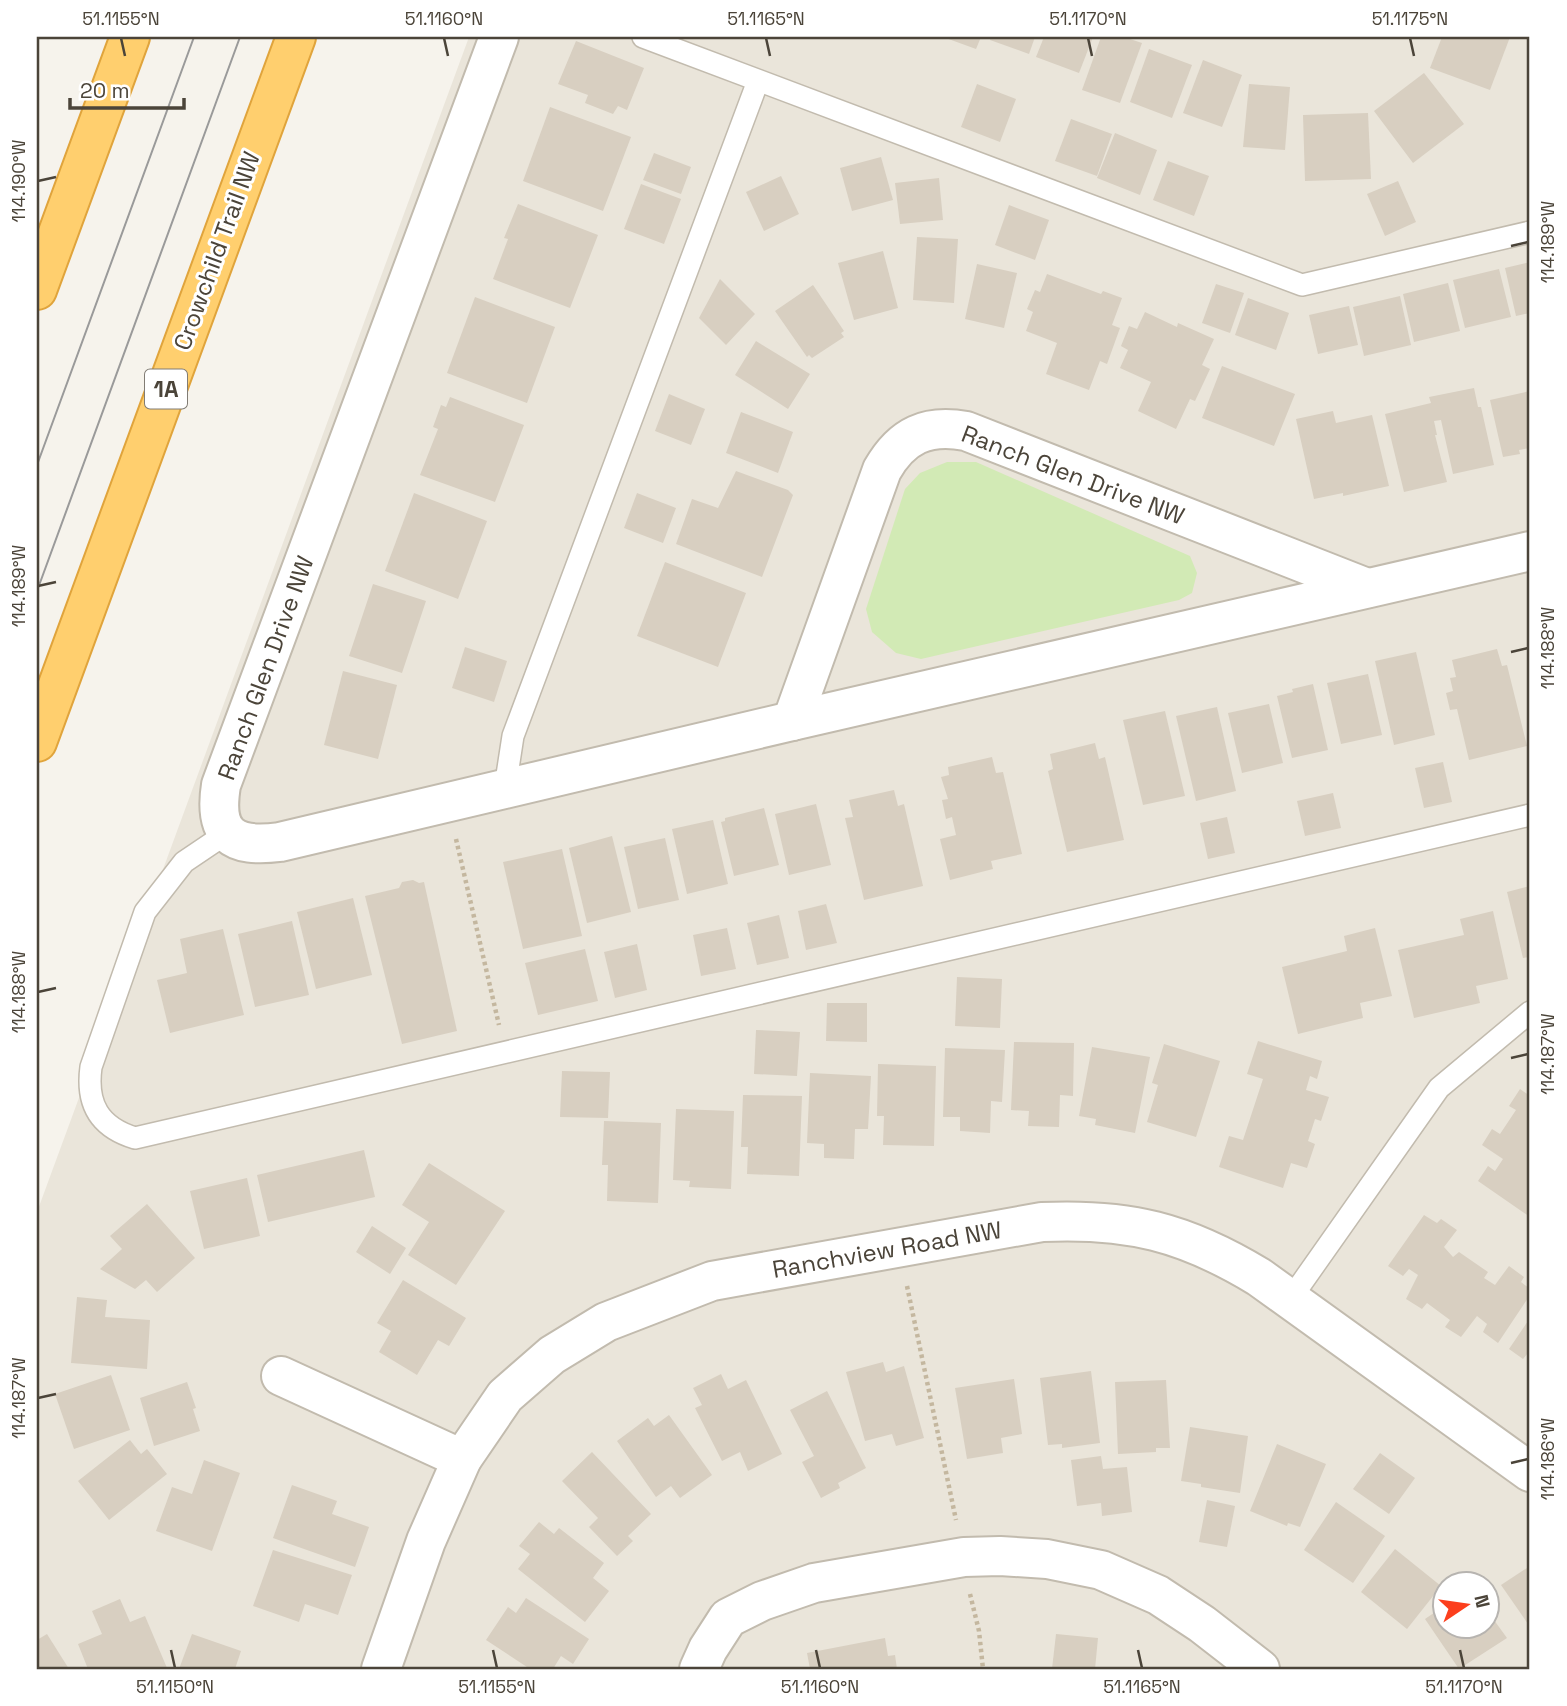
<svg xmlns="http://www.w3.org/2000/svg" width="1567" height="1706" font-family="'Space Grotesk',sans-serif">
  <style>
    .residential { fill: #eae5da; fill-rule: evenodd }
    .green { fill: #d2eab5 }
    .building { fill: #d8cfc1 }
    .lines { fill: none; stroke-linecap: round; stroke-linejoin: round }
    .service-casing { stroke: #c2bbae; stroke-width: 24 }
    .minor-casing { stroke: #c2bbae; stroke-width: 42 }
    .motorway-casing { stroke: #e0a43c; stroke-width: 42 }
    .path { stroke: #c4b79f; stroke-width: 4.5; stroke-dasharray: 3.5 3.5; stroke-linecap: butt }
    .service { stroke: #fff; stroke-width: 21 }
    .minor { stroke: #fff; stroke-width: 38 }
    .motorway { stroke: #ffcf6e; stroke-width: 38 }
    .tram { stroke: #9a9a9a; stroke-width: 2 }
    .ticks { fill: none; stroke: #4b4439; stroke-width: 2.5 }
    .labels { text-anchor: middle; stroke-width: 6; stroke-linejoin: round; paint-order: stroke }
    .shield { fill: #fff; stroke: #817c74; stroke-width: 2 }
    .shield-label { font-size: 23px; font-weight: bold; fill: #4b4439 }
    .street-label { font-size: 24px; fill: #4b4439; stroke: #fff }
    .neatline { fill: none; stroke: #4b4439; stroke-width: 2.5 }
    .ticks-label { font-size: 18px; text-anchor: middle; fill: #4b4439 }
  </style>
  <rect width="100%" height="100%" fill="#f6f3ec"/>
  <path class="residential" d="M469 37H1530V1669H37V1212ZM1444 1584H1486V1626H1444Z"/>
  <polygon class="green" points="947,462 976,462 1190,556 1197,573 1192,593 1179,600 921,659 896,653 872,632 866,609 905,489 920,473"/>
  <g class="building">
    <polygon points="943,37 981,37 976,49"/>
    <polygon points="991,37 1035,37 1029,54 990,40"/>
    <polygon points="1044,37 1093,37 1079,73 1036,57"/>
    <polygon points="1101,37 1124,37 1142,43 1120,103 1082,90"/>
    <polygon points="1442,37 1510,37 1490,90 1430,68"/>
    <polygon points="576,41 644,68 627,110 618,106 613,114 585,103 588,95 558,84"/>
    <polygon points="1149,49 1192,65 1172,118 1130,102"/>
    <polygon points="1203,60 1242,75 1222,127 1183,113"/>
    <polygon points="1424,73 1464,124 1413,163 1374,111"/>
    <polygon points="977,84 1016,99 1000,142 961,127"/>
    <polygon points="1249,84 1290,87 1285,150 1243,147"/>
    <polygon points="550,107 631,137 603,211 523,181"/>
    <polygon points="1368,113 1371,179 1305,181 1303,115"/>
    <polygon points="1071,119 1112,134 1097,176 1055,161"/>
    <polygon points="1115,133 1157,150 1140,195 1097,178"/>
    <polygon points="654,153 691,167 681,194 643,180"/>
    <polygon points="881,157 893,200 852,211 840,168"/>
    <polygon points="1168,161 1209,176 1194,216 1153,200"/>
    <polygon points="781,176 799,214 764,231 746,192"/>
    <polygon points="939,178 943,220 900,224 895,183"/>
    <polygon points="1398,181 1416,222 1385,236 1367,194"/>
    <polygon points="641,184 681,199 664,244 624,229"/>
    <polygon points="518,204 598,235 570,308 493,279 508,239 504,238"/>
    <polygon points="1009,205 1049,220 1035,260 995,245"/>
    <polygon points="917,237 958,239 954,303 913,300"/>
    <polygon points="883,251 898,308 854,320 838,263"/>
    <polygon points="1530,262 1530,313 1516,316 1505,268"/>
    <polygon points="977,264 1017,273 1004,328 965,319"/>
    <polygon points="1499,269 1511,317 1465,328 1453,280"/>
    <polygon points="1047,274 1101,294 1103,291 1122,298 1112,325 1120,328 1107,364 1100,361 1089,390 1046,374 1057,343 1026,331 1033,312 1027,309 1035,290 1040,292"/>
    <polygon points="720,279 755,314 726,345 699,318"/>
    <polygon points="1448,283 1460,331 1414,342 1403,294"/>
    <polygon points="1216,284 1244,293 1230,333 1202,323"/>
    <polygon points="813,285 844,331 841,333 844,337 812,358 809,355 807,357 775,311"/>
    <polygon points="1400,296 1411,345 1364,356 1353,307"/>
    <polygon points="475,297 555,327 527,403 447,373"/>
    <polygon points="1248,298 1289,313 1276,350 1235,335"/>
    <polygon points="1349,306 1358,345 1318,354 1309,315"/>
    <polygon points="1145,312 1177,327 1178,323 1214,339 1202,365 1210,369 1195,401 1190,399 1176,429 1138,411 1151,382 1120,368 1128,350 1121,346 1129,326 1137,329"/>
    <polygon points="756,341 810,374 788,409 735,375"/>
    <polygon points="1222,366 1295,394 1274,446 1202,418"/>
    <polygon points="1474,388 1478,407 1481,407 1494,465 1453,474 1441,420 1434,421 1437,435 1435,435 1447,482 1404,492 1385,414 1431,403 1429,397"/>
    <polygon points="1530,391 1530,448 1519,450 1520,454 1503,457 1490,400"/>
    <polygon points="669,394 705,409 691,445 655,431"/>
    <polygon points="450,397 524,425 495,502 420,475 438,429 433,427 441,405 446,407"/>
    <polygon points="1333,411 1336,423 1372,415 1389,486 1343,496 1343,493 1314,499 1296,419"/>
    <polygon points="741,412 793,432 778,473 726,453"/>
    <polygon points="736,471 788,490 793,495 762,577 676,544 692,499 718,508"/>
    <polygon points="414,493 487,521 458,599 385,571"/>
    <polygon points="637,493 676,508 663,543 624,528"/>
    <polygon points="665,562 746,593 718,667 637,636"/>
    <polygon points="373,584 426,601 402,673 349,656"/>
    <polygon points="465,647 507,661 494,702 452,688"/>
    <polygon points="1497,649 1502,666 1507,665 1527,746 1469,760 1457,709 1450,710 1446,693 1453,691 1450,678 1456,677 1452,660"/>
    <polygon points="1416,652 1435,735 1394,745 1375,661"/>
    <polygon points="343,671 397,685 378,759 324,745"/>
    <polygon points="1368,674 1382,735 1341,744 1327,683"/>
    <polygon points="1313,684 1328,750 1292,758 1277,696 1293,692 1292,689"/>
    <polygon points="1269,704 1283,763 1242,773 1228,713"/>
    <polygon points="1217,707 1236,791 1196,801 1176,716"/>
    <polygon points="1165,711 1185,796 1143,805 1123,720"/>
    <polygon points="1095,743 1099,759 1105,757 1124,840 1067,852 1048,771 1053,769 1050,754"/>
    <polygon points="992,757 996,773 1003,772 1022,854 991,861 993,869 950,880 940,839 956,835 952,817 946,819 942,800 948,799 941,777 949,775 948,767"/>
    <polygon points="1443,762 1452,802 1424,808 1415,768"/>
    <polygon points="894,790 898,806 904,804 923,886 864,900 845,818 853,817 849,800"/>
    <polygon points="1333,793 1341,828 1305,836 1297,801"/>
    <polygon points="816,804 831,865 789,875 775,814"/>
    <polygon points="764,808 779,865 734,876 721,822 725,821 725,818"/>
    <polygon points="1227,817 1235,853 1208,859 1200,823"/>
    <polygon points="713,820 728,884 687,894 672,829"/>
    <polygon points="612,836 631,912 587,923 569,848"/>
    <polygon points="665,838 679,900 638,909 624,847"/>
    <polygon points="562,849 582,936 523,949 503,862"/>
    <polygon points="413,880 419,883 424,882 457,1031 402,1044 365,896 399,888 402,882"/>
    <polygon points="1530,886 1530,957 1523,958 1507,892"/>
    <polygon points="353,898 372,975 316,989 297,912"/>
    <polygon points="826,904 837,943 806,950 798,911"/>
    <polygon points="1493,911 1508,979 1476,986 1480,1003 1414,1018 1398,950 1464,935 1460,919"/>
    <polygon points="779,915 789,958 757,965 747,923"/>
    <polygon points="292,921 309,995 255,1007 238,934"/>
    <polygon points="727,928 736,969 701,976 693,935"/>
    <polygon points="1375,928 1392,996 1360,1003 1363,1018 1298,1034 1282,967 1347,951 1344,936"/>
    <polygon points="223,929 244,1015 170,1033 157,980 187,973 180,939"/>
    <polygon points="637,944 647,990 615,998 604,952"/>
    <polygon points="585,949 598,1001 538,1015 525,963"/>
    <polygon points="957,977 1002,979 1000,1028 955,1026"/>
    <polygon points="827,1003 867,1003 867,1042 826,1041"/>
    <polygon points="756,1030 800,1032 797,1076 754,1074"/>
    <polygon points="1258,1041 1322,1061 1317,1079 1310,1076 1306,1090 1329,1097 1321,1121 1315,1119 1308,1141 1315,1144 1307,1168 1291,1163 1283,1188 1219,1167 1229,1136 1243,1140 1263,1079 1247,1074"/>
    <polygon points="1014,1042 1074,1043 1073,1096 1060,1095 1059,1127 1028,1126 1029,1111 1011,1110"/>
    <polygon points="1164,1044 1220,1061 1196,1137 1147,1122 1158,1085 1152,1083"/>
    <polygon points="1092,1047 1150,1057 1135,1133 1095,1125 1096,1119 1079,1116"/>
    <polygon points="945,1048 1005,1050 1002,1102 991,1101 990,1133 960,1131 960,1117 943,1117"/>
    <polygon points="878,1064 936,1066 934,1146 883,1145 884,1116 877,1116"/>
    <polygon points="562,1071 610,1072 608,1118 560,1117"/>
    <polygon points="810,1073 871,1076 868,1129 855,1129 854,1159 824,1158 824,1144 807,1143"/>
    <polygon points="1520,1089 1530,1096 1530,1217 1478,1181 1488,1166 1495,1171 1503,1159 1482,1145 1492,1129 1500,1134 1516,1110 1509,1106"/>
    <polygon points="743,1095 802,1096 799,1176 747,1174 748,1147 741,1147"/>
    <polygon points="676,1109 734,1111 731,1189 689,1187 690,1181 673,1180"/>
    <polygon points="604,1121 661,1123 658,1203 607,1201 608,1165 602,1165"/>
    <polygon points="364,1150 375,1197 268,1222 257,1175"/>
    <polygon points="429,1163 505,1211 456,1285 408,1255 429,1222 402,1205"/>
    <polygon points="247,1178 260,1236 204,1249 190,1191"/>
    <polygon points="147,1204 195,1258 157,1292 146,1280 135,1289 100,1269 122,1249 110,1236"/>
    <polygon points="1424,1215 1437,1223 1441,1219 1457,1230 1444,1247 1453,1257 1459,1252 1488,1272 1484,1278 1495,1285 1509,1266 1524,1277 1521,1282 1530,1289 1530,1295 1498,1343 1483,1332 1487,1324 1477,1316 1461,1337 1445,1327 1450,1320 1427,1303 1422,1309 1406,1299 1418,1275 1409,1269 1403,1276 1388,1266"/>
    <polygon points="372,1226 406,1248 390,1274 356,1252"/>
    <polygon points="403,1280 466,1318 449,1346 438,1340 417,1375 379,1352 391,1331 377,1323"/>
    <polygon points="77,1297 107,1300 105,1317 150,1320 147,1369 71,1363"/>
    <polygon points="1530,1318 1530,1355 1528,1353 1523,1359 1509,1349"/>
    <polygon points="883,1362 886,1372 904,1366 924,1438 896,1446 892,1434 865,1441 846,1372"/>
    <polygon points="1091,1371 1100,1443 1062,1448 1062,1444 1048,1445 1040,1378"/>
    <polygon points="721,1374 728,1389 746,1380 782,1454 748,1471 740,1452 722,1461 695,1408 702,1405 693,1388"/>
    <polygon points="111,1375 130,1430 74,1449 55,1394"/>
    <polygon points="1014,1379 1022,1434 1001,1438 1003,1453 967,1459 955,1388"/>
    <polygon points="1166,1380 1170,1448 1156,1448 1156,1452 1118,1454 1115,1382"/>
    <polygon points="187,1382 196,1408 193,1409 200,1431 154,1446 140,1398"/>
    <polygon points="827,1391 866,1468 838,1483 840,1488 821,1498 802,1462 814,1456 790,1410"/>
    <polygon points="669,1415 712,1475 680,1498 671,1486 656,1497 617,1441 648,1418 654,1426"/>
    <polygon points="1190,1427 1248,1436 1240,1493 1201,1487 1201,1484 1181,1481"/>
    <polygon points="130,1440 141,1454 147,1449 167,1474 109,1520 78,1481"/>
    <polygon points="1277,1444 1326,1464 1300,1527 1288,1523 1287,1526 1250,1511"/>
    <polygon points="592,1452 651,1514 628,1536 633,1541 617,1556 589,1527 598,1518 562,1481"/>
    <polygon points="1380,1453 1415,1478 1389,1514 1353,1489"/>
    <polygon points="1101,1456 1103,1469 1127,1467 1132,1512 1102,1516 1101,1503 1077,1506 1071,1460"/>
    <polygon points="204,1460 240,1473 212,1551 156,1531 172,1487 192,1494"/>
    <polygon points="292,1485 337,1501 332,1514 369,1527 355,1567 273,1538"/>
    <polygon points="1207,1500 1235,1506 1227,1547 1199,1542"/>
    <polygon points="1336,1502 1385,1536 1353,1583 1304,1550"/>
    <polygon points="539,1522 554,1534 559,1528 604,1563 593,1578 609,1591 585,1622 518,1569 530,1554 519,1546"/>
    <polygon points="1395,1549 1441,1586 1407,1629 1361,1592"/>
    <polygon points="273,1550 352,1575 338,1615 305,1604 299,1622 253,1606"/>
    <polygon points="1530,1566 1530,1622 1528,1624 1501,1585"/>
    <polygon points="526,1598 589,1639 573,1664 561,1656 553,1669 530,1669 486,1640 508,1607 516,1613"/>
    <polygon points="120,1599 130,1622 145,1616 167,1668 88,1669 78,1644 102,1634 92,1611"/>
    <polygon points="1444,1606 1444,1626 1486,1626 1486,1609 1507,1638 1459,1669 1425,1619"/>
    <polygon points="47,1634 69,1669 37,1669 37,1640"/>
    <polygon points="192,1634 241,1651 235,1669 179,1669"/>
    <polygon points="1056,1634 1098,1638 1095,1669 1052,1669"/>
    <polygon points="885,1638 888,1656 895,1655 897,1669 810,1669 807,1653"/>
  </g>
  <g class="lines">
    <defs>
      <g id="service">
        <polyline points="643,37 1302,285 1530,232"/>
        <polyline points="505,788 513,736 758,81"/>
        <path d="M227 833 184 862 145 912 91 1067C86 1104 99 1127 135 1138L1530 815"/>
        <polyline points="1289,1301 1439,1088 1530,1012"/>
      </g>
      <g id="minor">
        <path d="M499 37 221 785C213 835 232 848 280 842L792 721 1530 551"/>
        <path d="M792 721 882 470C902 435 927 424 966 431L1367 588"/>
        <polyline points="281,1376 462,1459"/>
        <path d="M381 1669 426 1541 462 1459 505 1396 552 1355 606 1322 712 1281 1042 1222C1128 1218 1185 1232 1259 1277L1530 1472"/>
        <polyline points="699,1669 708,1649 728,1618 762,1601 814,1583 964,1557 1000,1556 1047,1559 1101,1570 1158,1595 1202,1624 1260,1669"/>
      </g>
      <g id="motorway">
        <polyline points="37,290 130,37"/>
        <polyline points="37,742 296,37"/>
      </g>
    </defs>
    <use href="#service" class="service-casing"/>
    <use href="#minor" class="minor-casing"/>
    <use href="#motorway" class="motorway-casing"/>
    <g class="path">
      <polyline points="456,839 499,1025"/>
      <polyline points="907,1286 956,1520"/>
      <polyline points="970,1594 979,1631 983,1669"/>
    </g>
    <use href="#service" class="service"/>
    <use href="#minor" class="minor"/>
    <use href="#motorway" class="motorway"/>
    <g class="tram">
      <polyline points="37,465 194,37"/>
      <polyline points="37,591 240,37"/>
    </g>
  </g>
  <path class="ticks" d="M121 38 125 56M444 38 448 56M766 38 770 56M1088 38 1092 56M1410 38 1414 56M38 181 56 177M1511 246 1528 242M38 586 56 582M1511 652 1528 648M38 992 56 988M1511 1058 1528 1054M38 1398 56 1394M1511 1463 1528 1459M171 1650 175 1668M493 1650 497 1668M816 1650 820 1668M1138 1650 1142 1668M1460 1650 1464 1668"/>
  <g class="labels">
    <rect class="shield" x="145" y="369.5" width="42" height="39" rx="5"/>
    <g class="shield-label">
      <text x="166" y="397">1A</text>
    </g>
    <g class="street-label">
      <text transform="translate(217 251) rotate(-70)" y="8">Crowchild Trail NW</text>
      <text transform="translate(1073 475) rotate(21)" y="8">Ranch Glen Drive NW</text>
      <text transform="translate(266 668) rotate(-70)" y="8">Ranch Glen Drive NW</text>
      <text transform="translate(887 1250) rotate(-10)" y="8">Ranchview Road NW</text>
    </g>
  </g>
  <rect width="1567" height="1706" fill="none" stroke="#ffffff" stroke-width="77"/>
  <g transform="translate(1466 1605) rotate(77)"><circle r="33" fill="#ffffff" stroke="#b7b4b0" stroke-width="2"/>
  <path d="M0-5L12 26L0 18L-12 26Z" fill="#fc3f1d"/>
  <text y="-10" font-size="19" font-weight="bold" text-anchor="middle" fill="#4b4439">N</text>
  </g>
  <path d="M70 98v10h114v-10" fill="none" stroke="#4b4439" stroke-width="3.5"/>
  <text x="80" y="98" font-size="21" fill="#4b4439" stroke="#ffffff" stroke-width="5" paint-order="stroke">20 m</text>
  <rect x="38" y="38" width="1490" height="1630" class="neatline"/>
  <g class="ticks-label">
    <text x="121" y="25">51.1155°N</text>
    <text x="444" y="25">51.1160°N</text>
    <text x="766" y="25">51.1165°N</text>
    <text x="1088" y="25">51.1170°N</text>
    <text x="1410" y="25">51.1175°N</text>
    <text transform="translate(19 181) rotate(-90)" y="6">114.190°W</text>
    <text transform="translate(1548 242) rotate(-90)" y="6">114.189°W</text>
    <text transform="translate(19 586) rotate(-90)" y="6">114.189°W</text>
    <text transform="translate(1548 648) rotate(-90)" y="6">114.188°W</text>
    <text transform="translate(19 992) rotate(-90)" y="6">114.188°W</text>
    <text transform="translate(1548 1054) rotate(-90)" y="6">114.187°W</text>
    <text transform="translate(19 1398) rotate(-90)" y="6">114.187°W</text>
    <text transform="translate(1548 1459) rotate(-90)" y="6">114.186°W</text>
    <text x="175" y="1693">51.1150°N</text>
    <text x="497" y="1693">51.1155°N</text>
    <text x="820" y="1693">51.1160°N</text>
    <text x="1142" y="1693">51.1165°N</text>
    <text x="1464" y="1693">51.1170°N</text>
  </g>
</svg>
